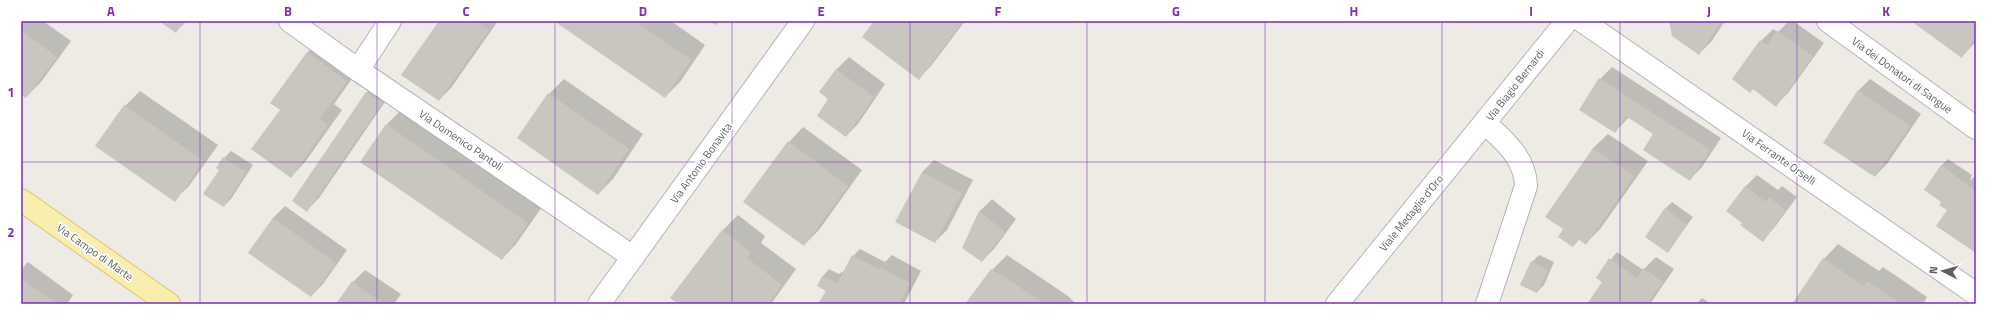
<svg xmlns="http://www.w3.org/2000/svg" width="1997" height="325" font-family="'Titillium Web',sans-serif">
  <style>
    .shadow { fill: #0003 }
    .building { fill: #c9c6c0 }
    .lines { fill: none; stroke-linecap: round; stroke-linejoin: round }
    .minor-casing { stroke: #b1b4b8; stroke-width: 24 }
    .major-casing { stroke: #e5c465; stroke-width: 24 }
    .minor { stroke: #fff; stroke-width: 22 }
    .major { stroke: #f8eeae; stroke-width: 22 }
    .grid { fill: none; stroke: #7b2cbf; stroke-width: 1; stroke-opacity: 0.55 }
    .labels { text-anchor: middle; stroke-width: 3.5; stroke-linejoin: round; paint-order: stroke }
    .street-label { font-size: 11px; fill: #5c5f63; stroke: #fff }
    .neatline { fill: none; stroke: #7b2cbf; stroke-width: 1.5 }
    .grid-label { font-size: 13px; text-anchor: middle; font-weight: bold; fill: #7b2cbf }
  </style>
  <rect width="100%" height="100%" fill="#edebe4"/>
  <g class="shadow">
    <polygon points="21,21 43,21 71,41 41,82 26,97 21,93"/>
    <polygon points="161,21 187,21 176,31"/>
    <polygon points="440,21 498,21 451,88 439,100"/>
    <polygon points="556,21 671,21 705,45 680,82 665,97"/>
    <polygon points="875,21 965,21 931,66 919,78"/>
    <polygon points="1670,21 1725,21 1711,42 1699,54"/>
    <polygon points="1789,21 1793,21 1824,43 1788,93 1776,105 1753,88 1761,41 1773,29 1778,32"/>
    <polygon points="1913,21 1976,21 1976,42 1962,56"/>
    <polygon points="322,38 361,66 334,104 342,110 305,162 291,177 281,110 307,53"/>
    <polygon points="849,57 885,84 858,124 846,136 830,99 820,92 837,69"/>
    <polygon points="1612,67 1721,138 1702,167 1690,179 1655,134 1629,117 1615,132 1600,79"/>
    <polygon points="564,79 643,134 613,179 598,194 518,138 549,94"/>
    <polygon points="1870,79 1921,114 1887,164 1875,176 1858,91"/>
    <polygon points="379,80 393,90 319,198 307,210 293,200 367,92"/>
    <polygon points="140,91 218,145 189,186 174,200 96,146 125,106"/>
    <polygon points="402,109 542,207 516,244 502,259 361,162 387,124"/>
    <polygon points="803,127 862,170 819,230 804,245 789,142"/>
    <polygon points="1608,134 1648,161 1601,228 1586,243 1580,239 1573,246 1565,229 1593,148"/>
    <polygon points="231,151 253,165 231,199 224,206 220,170 224,158"/>
    <polygon points="1948,159 1972,175 1970,181 1976,175 1976,252 1951,207 1943,202 1941,166"/>
    <polygon points="934,160 973,180 947,230 935,242 922,172"/>
    <polygon points="1757,175 1778,190 1782,186 1797,197 1774,228 1762,241 1743,222 1745,187"/>
    <polygon points="992,199 1016,219 994,249 982,261 963,247 980,211"/>
    <polygon points="1672,202 1693,217 1668,251 1665,209"/>
    <polygon points="285,206 347,250 323,284 311,296 249,252 273,218"/>
    <polygon points="738,215 765,236 761,243 796,269 771,304 680,304 672,298 723,230"/>
    <polygon points="1838,244 1879,271 1883,267 1927,297 1923,304 1794,304 1824,259"/>
    <polygon points="860,249 885,262 892,255 921,271 904,304 820,304 827,290 823,276 829,269 839,274 845,270 853,256"/>
    <polygon points="1617,252 1643,270 1656,257 1674,269 1650,304 1588,304 1603,282 1597,278"/>
    <polygon points="1007,255 1068,296 1076,304 967,304 992,270"/>
    <polygon points="1539,255 1554,262 1544,285 1537,292 1532,262"/>
    <polygon points="28,262 73,295 67,304 21,304 21,270"/>
    <polygon points="365,270 401,294 394,304 338,304 353,282"/>
    <polygon points="1702,298 1711,304 1696,304"/>
  </g>
  <g class="building">
    <polygon points="159,21 184,21 176,33"/>
    <polygon points="439,21 476,21 489,30 439,101 401,75"/>
    <polygon points="554,21 635,21 691,60 665,98"/>
    <polygon points="709,21 719,21 716,25"/>
    <polygon points="874,21 963,21 919,80 862,37"/>
    <polygon points="1669,21 1722,21 1699,55 1672,36"/>
    <polygon points="1911,21 1976,21 1976,38 1962,58"/>
    <polygon points="21,30 57,57 26,98 21,95"/>
    <polygon points="1777,31 1813,56 1776,107 1753,89 1750,93 1732,79 1760,40 1767,45"/>
    <polygon points="307,52 347,81 320,119 328,125 291,178 251,149 280,110 270,103"/>
    <polygon points="836,69 874,97 846,137 817,116 828,99 819,92"/>
    <polygon points="1599,78 1710,150 1690,181 1643,150 1653,134 1626,116 1615,133 1579,110"/>
    <polygon points="1858,90 1910,126 1875,177 1823,143"/>
    <polygon points="366,92 382,103 307,212 292,201"/>
    <polygon points="548,93 629,149 598,195 517,138"/>
    <polygon points="124,105 204,161 175,202 95,146"/>
    <polygon points="386,124 528,223 502,260 360,162"/>
    <polygon points="788,141 848,186 804,246 743,202"/>
    <polygon points="1593,148 1634,176 1586,245 1578,239 1573,247 1558,237 1563,229 1545,217"/>
    <polygon points="223,157 246,172 224,207 203,194 219,170 216,168"/>
    <polygon points="1941,165 1976,191 1976,253 1936,226 1947,210 1939,205 1941,202 1924,190"/>
    <polygon points="922,172 962,193 935,243 895,222"/>
    <polygon points="1745,186 1766,202 1769,197 1786,210 1763,242 1740,225 1742,223 1726,211"/>
    <polygon points="1665,208 1687,225 1668,253 1645,237"/>
    <polygon points="979,211 1005,232 982,262 962,248"/>
    <polygon points="273,218 336,263 311,297 248,253"/>
    <polygon points="722,230 751,252 747,258 782,285 768,304 678,304 670,298"/>
    <polygon points="852,255 878,269 880,267 910,283 899,304 818,304 826,291 817,286 822,276 837,284"/>
    <polygon points="1609,258 1637,278 1643,268 1663,282 1647,304 1587,304 1602,282 1596,278"/>
    <polygon points="1823,258 1864,286 1867,281 1901,304 1792,304"/>
    <polygon points="1531,261 1548,270 1537,293 1520,285"/>
    <polygon points="991,269 1006,278 1044,304 965,304"/>
    <polygon points="21,278 37,290 58,304 21,304"/>
    <polygon points="352,281 363,290 385,304 336,304"/>
  </g>
  <g class="lines">
    <defs>
      <g id="minor">
        <polyline points="290,21 358,70 633,257"/>
        <polyline points="1582,21 1976,294"/>
        <polyline points="1828,21 1976,128"/>
        <polyline points="358,70 390,21"/>
        <path d="M1485 123C1505 142 1525 157 1526 186L1487 304"/>
        <polyline points="599,304 803,21"/>
        <polyline points="1337,304 1567,21"/>
      </g>
      <polyline id="major" points="21,200 169,304"/>
    </defs>
    <use href="#minor" class="minor-casing"/>
    <use href="#major" class="major-casing"/>
    <use href="#minor" class="minor"/>
    <use href="#major" class="major"/>
  </g>
  <path class="grid" d="M200 21V304M377 21V304M555 21V304M732 21V304M910 21V304M1087 21V304M1265 21V304M1442 21V304M1620 21V304M1797 21V304M21 162H1976"/>
  <g class="labels">
    <g class="street-label">
      <text transform="translate(1902 75) rotate(36)" y="4">Via dei Donatori di Sangue</text>
      <text transform="translate(1515 85) rotate(-52)" y="4">Via Biagio Bernardi</text>
      <text transform="translate(461 140) rotate(34)" y="4">Via Domenico Pantoli</text>
      <text transform="translate(1779 157) rotate(35)" y="4">Via Ferrante Orselli</text>
      <text transform="translate(701 163) rotate(-54)" y="4">Via Antonio Bonavita</text>
      <text transform="translate(1411 213) rotate(-51)" y="4">Viale Medaglie d'Oro</text>
      <text transform="translate(95 252) rotate(35)" y="4">Via Campo di Marte</text>
    </g>
  </g>
  <rect width="1997" height="325" fill="none" stroke="#ffffff" stroke-width="44"/>
  <g transform="translate(1943 271) rotate(276)" stroke="#ffffff" stroke-width="3" paint-order="stroke">
  <path d="M0-3L7 15L0 10L-7 15Z" fill="#5c5f63"/>
  <text y="-6" font-size="11" font-weight="bold" text-anchor="middle" fill="#5c5f63">N</text>
  </g>
  <rect x="22" y="22" width="1953" height="281" class="neatline"/>
  <g class="grid-label">
    <text x="111" y="16">A</text>
    <text x="288" y="16">B</text>
    <text x="466" y="16">C</text>
    <text x="643" y="16">D</text>
    <text x="821" y="16">E</text>
    <text x="998" y="16">F</text>
    <text x="1176" y="16">G</text>
    <text x="1354" y="16">H</text>
    <text x="1531" y="16">I</text>
    <text x="1709" y="16">J</text>
    <text x="1886" y="16">K</text>
    <text x="11" y="97">1</text>
    <text x="11" y="237">2</text>
  </g>
</svg>
